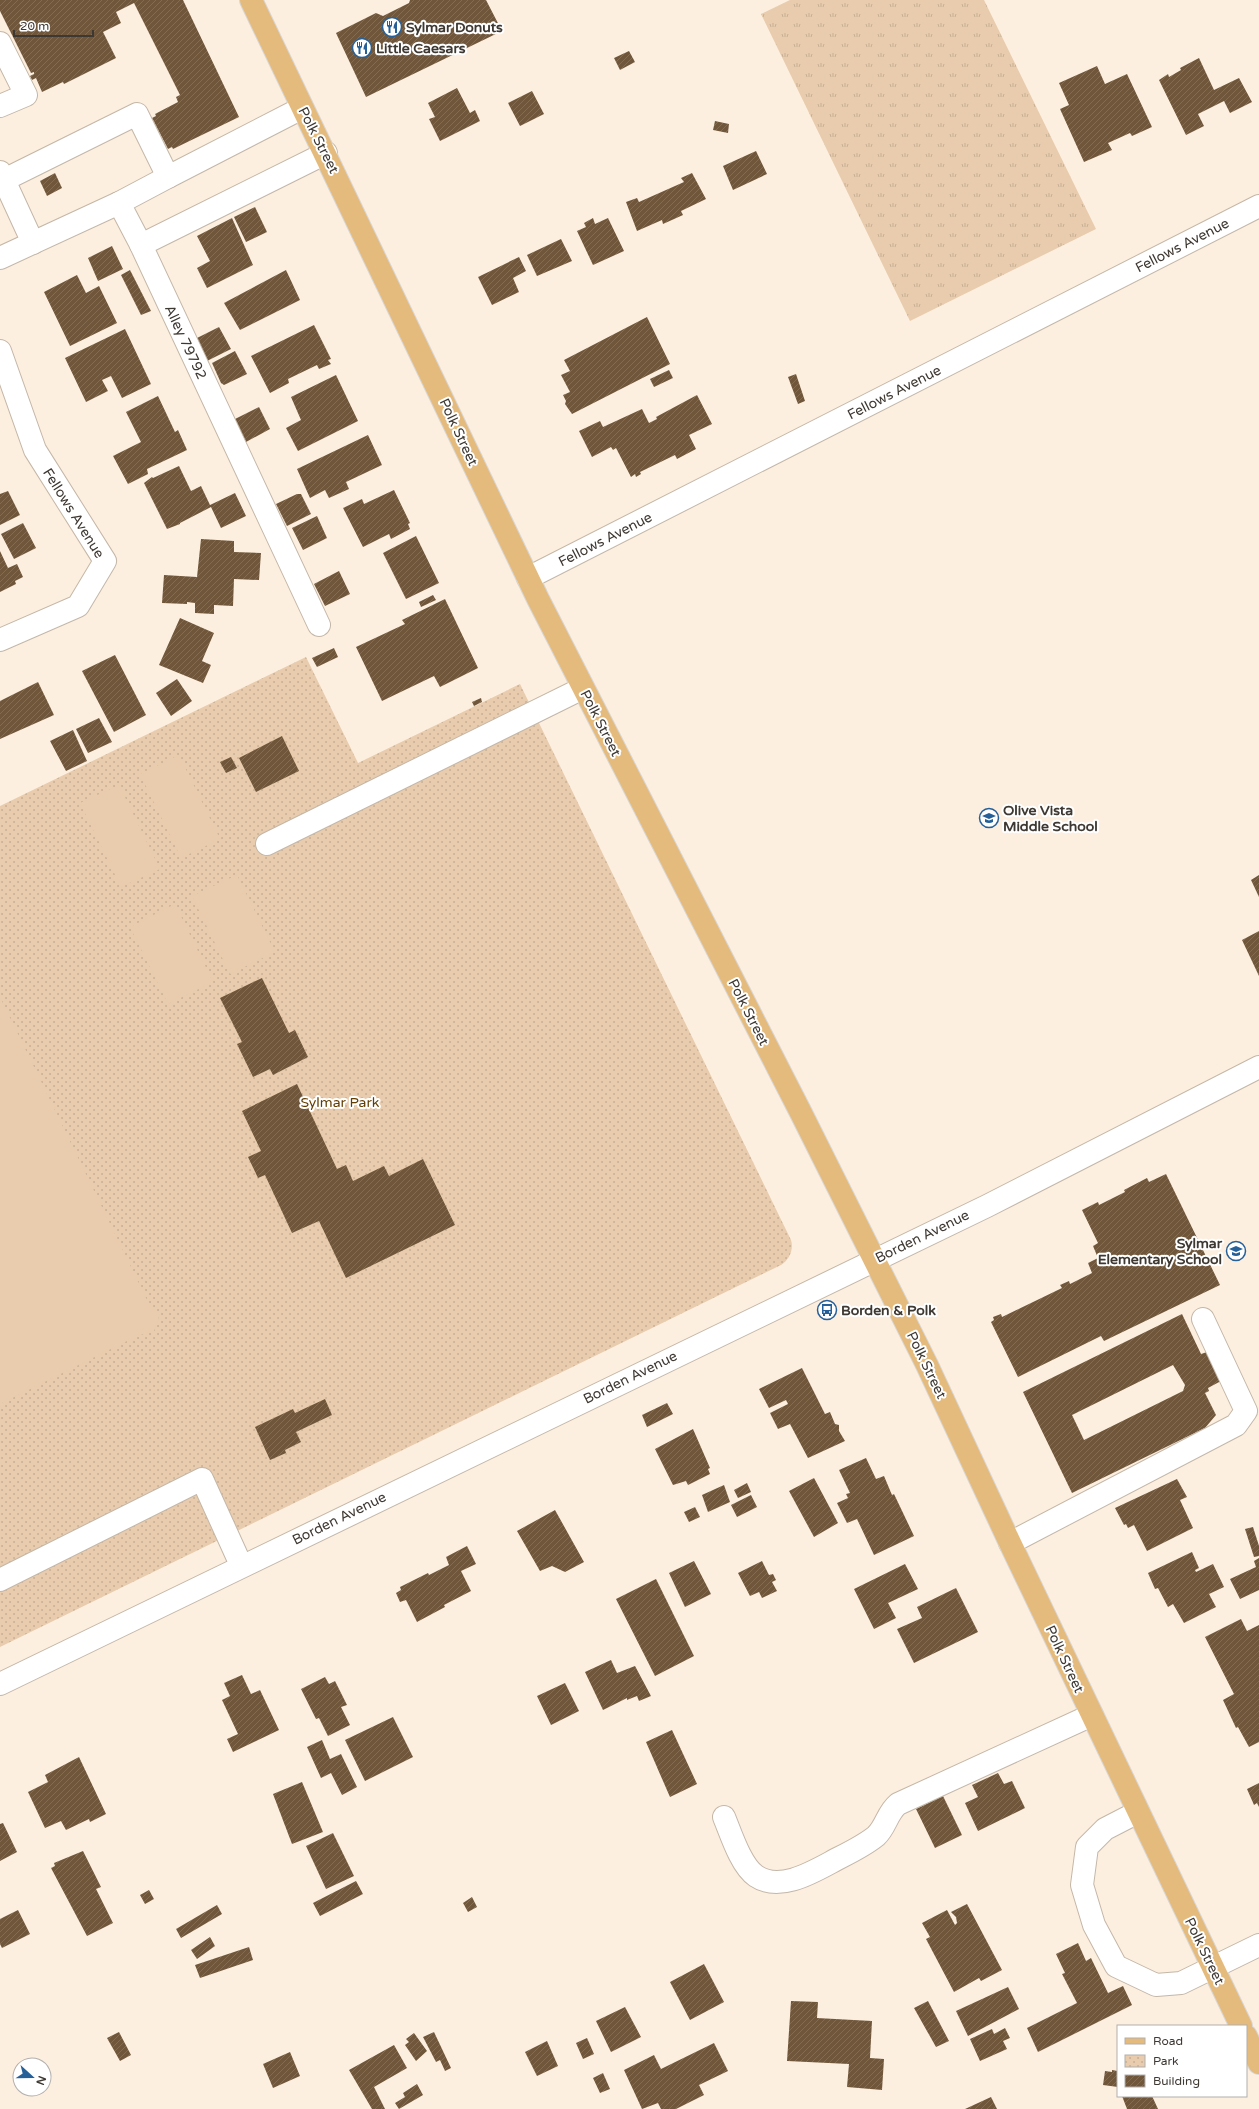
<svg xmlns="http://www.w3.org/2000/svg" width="1259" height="2109" font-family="'Varela Round',sans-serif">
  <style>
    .grass { fill: url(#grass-tufts) }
    .park { fill: url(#park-dots) }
    .pitch { fill: #e8ccad }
    .building { fill: url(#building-hatch); fill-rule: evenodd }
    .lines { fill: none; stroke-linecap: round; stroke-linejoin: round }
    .minor-casing { stroke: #c4b7a8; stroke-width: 24 }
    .major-casing { stroke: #d8d7d6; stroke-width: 24 }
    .minor { stroke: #fff; stroke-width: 22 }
    .major { stroke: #e5bb7d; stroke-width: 22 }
    .labels { text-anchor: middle; stroke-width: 4; stroke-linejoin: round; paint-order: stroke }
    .poi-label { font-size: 14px; font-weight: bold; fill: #3e3832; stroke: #fff; text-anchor: start }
    .street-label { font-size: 14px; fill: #3e3832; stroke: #fff }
    .park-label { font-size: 14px; fill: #623d02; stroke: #fff }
  </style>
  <defs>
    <pattern id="grass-tufts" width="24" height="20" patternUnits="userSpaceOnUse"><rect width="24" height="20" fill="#e8ccad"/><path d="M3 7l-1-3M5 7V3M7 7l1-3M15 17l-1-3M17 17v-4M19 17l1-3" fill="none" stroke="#c8b095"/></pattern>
    <pattern id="park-dots" width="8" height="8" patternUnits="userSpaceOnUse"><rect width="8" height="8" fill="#e8ccad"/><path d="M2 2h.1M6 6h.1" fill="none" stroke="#c8b095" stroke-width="1.8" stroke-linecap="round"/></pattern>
    <pattern id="building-hatch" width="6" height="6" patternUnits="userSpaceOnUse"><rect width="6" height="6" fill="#70573b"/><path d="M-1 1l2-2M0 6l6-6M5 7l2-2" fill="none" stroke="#816d56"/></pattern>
  </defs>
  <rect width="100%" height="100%" fill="#fdefdf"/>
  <polygon class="grass" points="790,0 984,0 1096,229 910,321 761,14"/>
  <path class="park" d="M306 657 358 763 520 684 791 1240C794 1250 789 1260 781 1265L0 1647V806Z"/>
  <g class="pitch">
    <polygon points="179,755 220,839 181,858 140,774"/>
    <polygon points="119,785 160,869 121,887 80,803"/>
    <polygon points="237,875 275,952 230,974 192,896"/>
    <polygon points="175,904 213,982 168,1004 130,927"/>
    <polygon points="0,997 148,1302 159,1318 154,1331 137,1336 0,1404"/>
  </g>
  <g class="building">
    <polygon points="0,0 183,0 239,117 173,149 172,147 168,149 152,118 156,116 155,114 178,102 176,97 180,95 134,3 116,12 121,23 103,32 116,58 64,84 63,82 42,92 36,78 32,80 30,76 34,74 34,72 31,73 0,11"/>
    <polygon points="410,0 486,0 502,31 366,97 336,33 376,13 383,16 409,3"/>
    <polygon points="629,51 635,62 620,70 614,58"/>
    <polygon points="1199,58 1214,90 1239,78 1252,102 1230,113 1224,101 1198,114 1204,126 1186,135 1159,80 1168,74 1169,77 1181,70 1180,68"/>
    <polygon points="1097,66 1105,84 1127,74 1152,127 1132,136 1130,133 1108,143 1112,150 1084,162 1060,109 1069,105 1059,83"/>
    <polygon points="457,88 470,113 475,110 480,121 440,141 429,119 435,117 428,103"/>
    <polygon points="532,91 544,114 520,126 508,103"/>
    <polygon points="715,121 729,124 728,133 713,130"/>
    <polygon points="756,151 767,174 733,190 723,166"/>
    <polygon points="55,173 62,188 47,196 40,181"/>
    <polygon points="692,173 706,199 681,211 683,215 663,224 662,220 637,231 626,202 637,198 639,202 684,182 681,178"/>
    <polygon points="255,207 267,232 246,242 234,217"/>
    <polygon points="232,218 253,265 207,288 197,268 210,261 197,236"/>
    <polygon points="593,218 595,224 608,218 624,251 593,265 577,231 586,227 584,223"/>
    <polygon points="561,239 572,261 537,276 527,255"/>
    <polygon points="112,246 123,269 98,281 88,258"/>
    <polygon points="519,257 526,271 513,278 519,292 492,305 478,277"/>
    <polygon points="130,270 151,311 141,315 121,275"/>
    <polygon points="286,270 300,300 240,330 224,303"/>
    <polygon points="77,275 86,293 99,286 117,323 70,346 44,292"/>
    <polygon points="647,317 670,364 572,414 565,404 566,401 563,395 570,392 561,375 570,371 564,360"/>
    <polygon points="314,325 331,359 328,360 331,364 319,369 317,365 288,379 289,383 270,393 251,356"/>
    <polygon points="219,327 231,349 207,361 195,339"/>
    <polygon points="125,329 151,384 122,398 111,376 102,380 108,391 86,402 65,358"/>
    <polygon points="235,351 247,374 224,385 221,383 212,363"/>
    <polygon points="669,370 673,378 654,387 650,379"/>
    <polygon points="796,374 805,401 798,404 788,377"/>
    <polygon points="336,375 358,421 298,451 286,428 301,420 291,397"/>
    <polygon points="697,395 712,424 689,435 696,449 677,459 675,455 640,472 641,474 636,477 635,474 631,477 616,448 613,450 611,447 592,457 579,431 600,421 603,427 642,409 649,423 657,419 656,417"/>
    <polygon points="158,396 175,432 178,430 187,450 147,469 148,474 128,484 113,456 141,442 126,412"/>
    <polygon points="259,407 270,429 246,442 235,419"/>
    <polygon points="368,435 382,465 346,482 349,489 329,498 325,490 310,498 297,469"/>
    <polygon points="179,466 191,491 201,486 210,505 235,493 246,516 221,528 211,507 180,523 180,524 167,529 144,483 152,477 153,478"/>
    <polygon points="394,490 410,523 408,524 410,529 391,539 389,534 363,547 343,508 362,499 364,504"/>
    <polygon points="8,491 20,515 0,525 0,494"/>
    <polygon points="297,494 301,494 311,514 287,526 276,504"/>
    <polygon points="317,516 327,538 303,550 292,528"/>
    <polygon points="23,523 36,548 14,559 1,534"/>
    <polygon points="416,536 439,583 406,599 383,553"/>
    <polygon points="201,539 234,541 234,552 261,553 259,580 234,579 233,606 214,605 214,614 195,613 195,603 187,602 187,604 162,603 164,575 197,577"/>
    <polygon points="0,551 8,568 17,564 23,577 15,581 16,584 0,592"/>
    <polygon points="339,571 350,594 325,606 314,584"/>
    <polygon points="433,595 436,600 421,607 419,602"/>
    <polygon points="445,599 478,668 440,687 434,676 382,701 356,647 405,624 402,620"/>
    <polygon points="180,618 214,633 202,661 211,665 203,683 159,665"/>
    <polygon points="334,648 338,657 317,667 312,658"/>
    <polygon points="115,655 146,715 114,732 82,671"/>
    <polygon points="177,679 192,701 171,716 156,693"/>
    <polygon points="38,682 54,715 0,739 0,701"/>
    <polygon points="481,698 482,702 474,706 472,702"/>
    <polygon points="99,718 112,742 88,753 76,729"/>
    <polygon points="73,730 87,761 66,771 50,741"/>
    <polygon points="282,736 299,771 256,792 239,758"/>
    <polygon points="231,757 237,768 226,773 220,762"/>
    <polygon points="1259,875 1259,897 1251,880"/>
    <polygon points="1259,931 1259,976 1242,940"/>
    <polygon points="262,978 289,1033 295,1030 308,1057 273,1075 270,1069 253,1077 237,1044 242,1042 220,998"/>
    <polygon points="297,1084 337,1169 346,1165 353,1181 384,1166 389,1176 423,1159 455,1225 346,1278 319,1221 292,1233 265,1175 258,1178 248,1157 261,1151 242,1111"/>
    <polygon points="1166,1174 1220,1285 1104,1341 1101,1336 1018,1377 991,1322 994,1320 993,1317 1001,1314 1002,1317 1062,1288 1060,1285 1069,1281 1070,1284 1092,1273 1088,1263 1098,1258 1093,1246 1098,1243 1082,1210 1098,1202 1099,1205 1125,1192 1124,1190 1147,1178 1149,1182"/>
    <path d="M1182 1314 1201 1354 1207 1352 1221 1381 1208 1388 1209 1391 1205 1393 1216 1415 1205 1428 1072 1493 1023 1392ZM1173 1365 1185 1385 1183 1391 1084 1440 1072 1415Z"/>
    <polygon points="802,1368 825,1414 830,1412 835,1424 839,1425 839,1431 845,1441 808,1458 790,1424 778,1429 770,1413 788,1404 786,1400 769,1408 759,1389"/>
    <polygon points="325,1399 332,1415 296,1432 301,1442 285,1450 286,1453 270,1460 255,1427 293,1409 295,1413"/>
    <polygon points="667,1403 673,1414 647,1427 642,1415"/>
    <polygon points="693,1429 710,1468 708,1469 710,1474 688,1485 686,1481 673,1485 655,1449"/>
    <polygon points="866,1458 876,1479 884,1476 892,1495 894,1494 914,1536 874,1555 857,1519 847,1523 837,1503 848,1498 846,1494 850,1493 839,1470"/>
    <polygon points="814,1478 838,1523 814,1537 789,1491"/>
    <polygon points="1177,1479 1187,1497 1180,1500 1193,1528 1147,1551 1134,1525 1128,1528 1126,1524 1124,1525 1115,1508"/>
    <polygon points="747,1483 751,1492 738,1498 734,1490"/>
    <polygon points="724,1485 730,1502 708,1512 702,1495"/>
    <polygon points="751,1495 757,1507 737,1517 731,1505"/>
    <polygon points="695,1507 700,1517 689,1522 684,1512"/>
    <polygon points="555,1510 584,1562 565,1572 552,1566 540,1571 517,1531"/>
    <polygon points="1253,1527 1259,1546 1259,1556 1254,1557 1245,1529"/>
    <polygon points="467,1546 476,1564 461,1571 471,1591 444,1605 445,1607 417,1622 406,1600 400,1602 396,1593 401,1590 400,1587 428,1573 429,1575 449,1565 446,1557"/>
    <polygon points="1192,1552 1199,1568 1195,1570 1196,1572 1213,1564 1224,1587 1209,1594 1216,1607 1184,1623 1173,1604 1168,1607 1158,1588 1155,1589 1148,1573"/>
    <polygon points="1259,1558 1259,1590 1240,1599 1230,1579 1256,1567 1254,1561"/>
    <polygon points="694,1561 711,1594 685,1607 669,1573"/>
    <polygon points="762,1561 769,1575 773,1574 776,1580 772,1582 777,1591 762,1598 759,1592 750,1596 738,1573"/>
    <polygon points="905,1564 918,1589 888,1603 896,1618 874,1629 854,1589"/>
    <polygon points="656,1579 694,1656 655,1676 616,1599"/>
    <polygon points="956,1588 978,1632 914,1663 897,1629 922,1618 917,1607"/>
    <polygon points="1241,1619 1247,1631 1259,1625 1259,1742 1249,1747 1238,1727 1236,1728 1223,1700 1234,1694 1205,1637"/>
    <polygon points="611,1660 617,1673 635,1666 651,1696 639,1701 637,1696 627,1700 627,1698 603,1710 585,1672"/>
    <polygon points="242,1675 251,1694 260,1690 279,1730 233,1752 227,1739 238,1734 222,1700 230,1696 224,1683"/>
    <polygon points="325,1677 329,1684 335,1681 347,1705 341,1707 350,1725 328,1736 319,1718 316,1719 301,1689"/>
    <polygon points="565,1683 579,1711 551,1725 537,1696"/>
    <polygon points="393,1717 413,1757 365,1781 345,1740"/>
    <polygon points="672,1730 697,1784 670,1797 646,1742"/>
    <polygon points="322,1740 330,1759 341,1754 357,1787 342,1795 331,1773 321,1778 307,1747"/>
    <polygon points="79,1757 106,1814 90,1822 89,1819 66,1830 61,1821 45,1828 28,1792 48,1782 45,1775"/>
    <polygon points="998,1773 1004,1784 1012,1781 1025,1808 978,1831 965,1803 978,1797 972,1785"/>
    <polygon points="302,1782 323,1832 292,1844 273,1794"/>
    <polygon points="1259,1783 1259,1807 1257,1803 1254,1805 1247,1789"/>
    <polygon points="943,1796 962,1835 935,1848 916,1809"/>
    <polygon points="3,1823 17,1852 0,1861 0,1824"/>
    <polygon points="333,1833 354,1876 326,1889 306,1846"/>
    <polygon points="83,1851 101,1887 96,1889 113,1923 87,1936 51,1868 55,1866 54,1863"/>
    <polygon points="356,1881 363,1894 320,1916 313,1903"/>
    <polygon points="149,1890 154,1899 145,1904 140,1895"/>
    <polygon points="472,1897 477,1907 468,1912 463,1903"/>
    <polygon points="967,1904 1002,1970 981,1981 979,1978 954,1992 926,1939 930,1937 922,1923 947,1910 955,1925 957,1923 956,1917 951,1912"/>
    <polygon points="217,1905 222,1914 181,1938 176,1929"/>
    <polygon points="18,1910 30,1934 2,1948 0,1944 0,1919"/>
    <polygon points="210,1937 215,1946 197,1959 191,1950"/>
    <polygon points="1078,1943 1086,1961 1091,1958 1108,1993 1123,1986 1132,2005 1038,2052 1027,2028 1077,2003 1062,1974 1065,1973 1056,1954"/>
    <polygon points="249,1947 253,1960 200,1978 195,1965"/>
    <polygon points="704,1964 724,2002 690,2020 670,1982"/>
    <polygon points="1008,1987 1019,2009 968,2036 956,2011"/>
    <polygon points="791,2001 818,2002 817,2018 872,2021 870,2058 884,2059 882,2090 847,2087 849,2064 787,2061"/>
    <polygon points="928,2001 949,2041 936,2047 914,2008"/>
    <polygon points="625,2007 641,2037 611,2052 596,2021"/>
    <polygon points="1005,2028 1010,2038 1003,2041 1007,2049 980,2061 970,2039 992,2029 994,2034"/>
    <polygon points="119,2032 131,2055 120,2061 107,2038"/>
    <polygon points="434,2032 451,2068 445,2071 440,2060 436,2062 423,2037"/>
    <polygon points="414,2033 427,2051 416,2061 405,2045 409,2042 406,2039"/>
    <polygon points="587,2038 594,2054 583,2059 576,2043"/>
    <polygon points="547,2041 558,2066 537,2076 525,2052"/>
    <polygon points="714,2043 728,2071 699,2085 704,2095 676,2109 661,2109 658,2103 642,2109 624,2070 654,2055 661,2069"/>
    <polygon points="394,2045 407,2068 374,2087 385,2109 372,2109 349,2070"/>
    <polygon points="290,2052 300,2076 273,2088 263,2064"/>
    <polygon points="1112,2070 1118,2071 1118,2087 1103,2085 1105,2071 1112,2072"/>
    <polygon points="603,2073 610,2089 600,2093 593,2078"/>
    <polygon points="417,2084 423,2095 399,2109 395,2103 405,2097 403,2093"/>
    <polygon points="1122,2096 1152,2096 1158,2109 1127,2109"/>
    <polygon points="991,2097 997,2109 965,2109"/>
  </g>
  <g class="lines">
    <defs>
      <g id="minor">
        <polyline points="0,43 26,95 0,106"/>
        <polyline points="0,172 4,180 137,114 168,177 302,108"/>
        <polyline points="4,180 33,243"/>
        <polyline points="119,203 141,245"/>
        <polyline points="0,258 119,203 168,177"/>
        <polyline points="0,351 35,450 105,561 78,606 0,640"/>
        <polyline points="528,578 1259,206"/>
        <polyline points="319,625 141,245 326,153"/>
        <polyline points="267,844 583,688"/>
        <polyline points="1010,1543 1236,1425 1246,1411 1203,1319"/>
        <polyline points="0,1580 202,1479 241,1565"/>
        <polyline points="0,1684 987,1206 1259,1067"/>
        <polyline points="1138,1812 1105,1829 1087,1847 1082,1885 1094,1925 1116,1966 1156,1985 1181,1983 1259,1945"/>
        <path d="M724 1817C731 1834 741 1866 756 1876 781 1893 816 1870 839 1858 851 1852 865 1845 876 1836 886 1827 887 1813 898 1804L1092 1715"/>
      </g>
      <g id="major">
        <polyline points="251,0 538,599 801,1113 927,1365 1010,1543 1241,2026"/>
        <polyline points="1246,2036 1259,2063"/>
      </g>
    </defs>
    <use href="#minor" class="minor-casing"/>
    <use href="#major" class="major-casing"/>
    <use href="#minor" class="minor"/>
    <use href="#major" class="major"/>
  </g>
  <defs>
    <symbol id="restaurant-ring" viewBox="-11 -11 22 22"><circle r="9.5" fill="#fff" stroke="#266098" stroke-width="1.5"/><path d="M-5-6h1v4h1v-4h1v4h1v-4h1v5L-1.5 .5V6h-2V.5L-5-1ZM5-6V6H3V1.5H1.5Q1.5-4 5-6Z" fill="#266098"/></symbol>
    <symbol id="school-ring" viewBox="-11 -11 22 22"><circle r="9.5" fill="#fff" stroke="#266098" stroke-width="1.5"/><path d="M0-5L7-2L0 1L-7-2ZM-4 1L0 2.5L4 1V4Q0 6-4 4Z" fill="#266098"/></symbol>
    <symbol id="bus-ring" viewBox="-11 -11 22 22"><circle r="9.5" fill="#fff" stroke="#266098" stroke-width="1.5"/><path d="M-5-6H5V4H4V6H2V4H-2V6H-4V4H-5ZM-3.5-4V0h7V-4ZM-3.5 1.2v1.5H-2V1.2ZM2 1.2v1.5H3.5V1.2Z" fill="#266098"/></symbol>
  </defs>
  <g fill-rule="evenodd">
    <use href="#restaurant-ring" x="381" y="16" width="22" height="22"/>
    <use href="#restaurant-ring" x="351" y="37" width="22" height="22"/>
    <use href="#school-ring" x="978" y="807" width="22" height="22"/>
    <use href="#school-ring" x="1225" y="1240" width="22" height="22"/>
    <use href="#bus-ring" x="816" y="1299" width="22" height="22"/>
  </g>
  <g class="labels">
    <g class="poi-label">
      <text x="406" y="32">Sylmar Donuts</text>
      <text x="376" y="53">Little Caesars</text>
      <text x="1003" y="815">Olive Vista<tspan x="1003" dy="16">Middle School</tspan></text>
      <text x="1222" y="1248" text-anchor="end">Sylmar<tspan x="1222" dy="16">Elementary School</tspan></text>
      <text x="841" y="1315">Borden &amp; Polk</text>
    </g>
    <g class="street-label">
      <text transform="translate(319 140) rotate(63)" y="5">Polk Street</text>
      <text transform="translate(1182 245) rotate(-27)" y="5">Fellows Avenue</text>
      <text transform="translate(186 342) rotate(65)" y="5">Alley 79792</text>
      <text transform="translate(894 392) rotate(-27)" y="5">Fellows Avenue</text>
      <text transform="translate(459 432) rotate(65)" y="5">Polk Street</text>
      <text transform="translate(74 513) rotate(58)" y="5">Fellows Avenue</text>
      <text transform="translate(605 539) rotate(-27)" y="5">Fellows Avenue</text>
      <text transform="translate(601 723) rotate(63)" y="5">Polk Street</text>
      <text transform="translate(749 1012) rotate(63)" y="5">Polk Street</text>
      <text transform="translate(922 1236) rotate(-26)" y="5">Borden Avenue</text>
      <text transform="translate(927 1365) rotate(64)" y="5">Polk Street</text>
      <text transform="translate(630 1377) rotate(-26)" y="5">Borden Avenue</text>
      <text transform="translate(339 1518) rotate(-26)" y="5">Borden Avenue</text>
      <text transform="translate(1065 1659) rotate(65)" y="5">Polk Street</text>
      <text transform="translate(1205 1951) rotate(64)" y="5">Polk Street</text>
    </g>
    <g class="park-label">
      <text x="340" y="1107">Sylmar Park</text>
    </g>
  </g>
  <rect x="1117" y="2025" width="130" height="72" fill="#ffffff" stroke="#b2afad"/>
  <rect x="1125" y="2038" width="20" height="6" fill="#e5bb7d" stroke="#b2afad"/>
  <text x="1153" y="2045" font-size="12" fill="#3e3832">Road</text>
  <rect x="1125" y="2055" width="20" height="12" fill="url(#park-dots)" stroke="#b2afad"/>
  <text x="1153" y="2065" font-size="12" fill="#3e3832">Park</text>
  <rect x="1125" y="2075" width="20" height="12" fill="url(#building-hatch)" stroke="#b2afad"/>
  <text x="1153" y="2085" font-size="12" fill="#3e3832">Building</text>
  <g transform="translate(32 2077) rotate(111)"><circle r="19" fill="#ffffff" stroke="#b2afad"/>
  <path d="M0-3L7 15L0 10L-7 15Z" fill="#266098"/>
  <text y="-6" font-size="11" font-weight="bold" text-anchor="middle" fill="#3e3832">N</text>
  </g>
  <path d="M14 30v6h79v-6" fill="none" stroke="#3e3832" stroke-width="2"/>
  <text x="20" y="30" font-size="12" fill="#3e3832" stroke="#ffffff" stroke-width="3" paint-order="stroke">20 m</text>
</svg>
